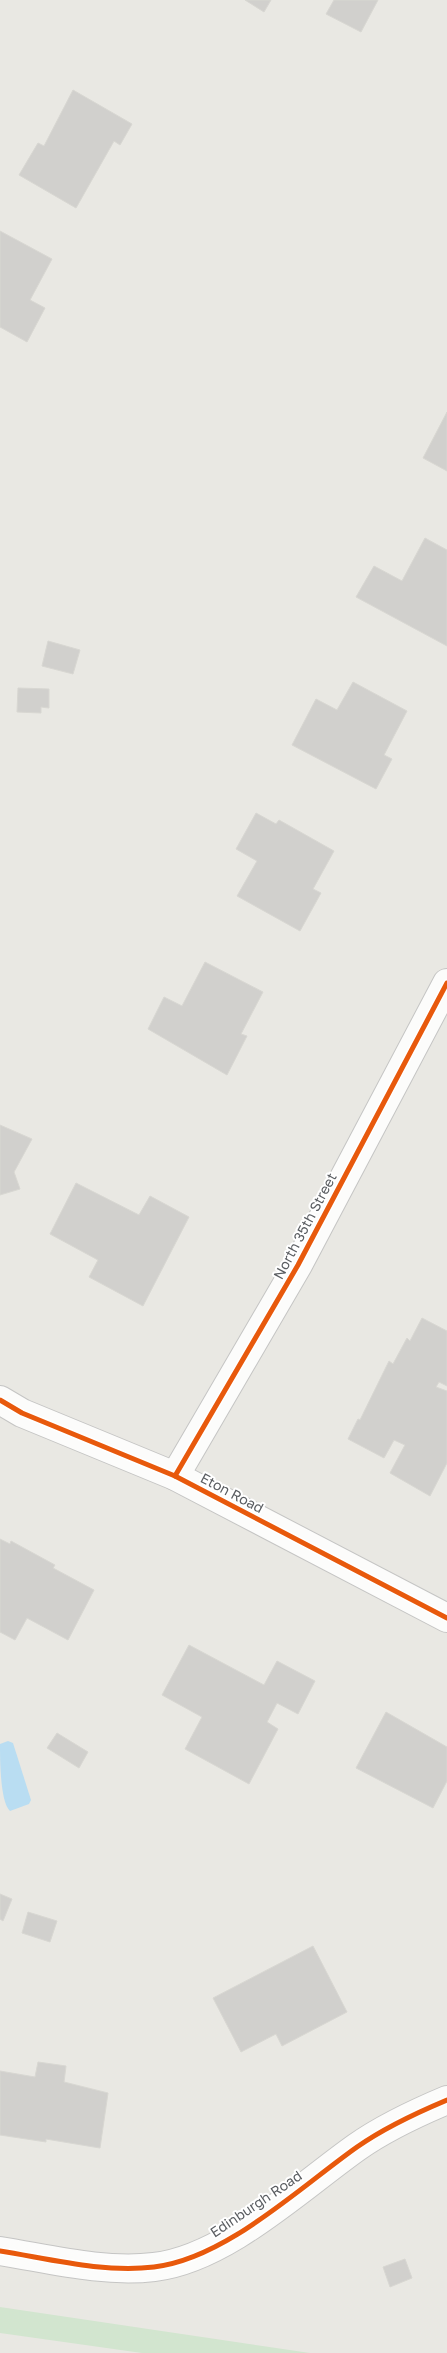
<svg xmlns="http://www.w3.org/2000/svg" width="447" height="2353" font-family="'Golos Text',sans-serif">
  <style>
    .green { fill: #d2e5cf }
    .water { fill: #b9ddf2 }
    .building { fill: #d1d0cd; stroke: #d8d7d2 }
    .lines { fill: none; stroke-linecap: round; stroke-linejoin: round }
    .minor-casing { stroke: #c5c5c4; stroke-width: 30 }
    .minor { stroke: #fcfcfb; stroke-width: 28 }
    .cycleway-casing { stroke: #fff; stroke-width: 8 }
    .cycleway { stroke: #e8590c; stroke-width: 5 }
    .labels { text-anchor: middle; stroke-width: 4; stroke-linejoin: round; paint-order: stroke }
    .street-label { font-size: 14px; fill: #5a5d61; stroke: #fff }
  </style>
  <rect width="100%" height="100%" fill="#e9e8e3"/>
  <polygon class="green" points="0,2307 310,2353 142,2353 0,2333"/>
  <path class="water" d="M8 1741 13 1743 31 1800 29 1804 10 1811C0 1802 0 1759 0 1744Z"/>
  <g class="building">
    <polygon points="245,0 271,0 264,12"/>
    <polygon points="334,0 378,0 361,32 326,14"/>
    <polygon points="73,90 132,124 120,145 114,141 76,208 19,175 38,143 44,146"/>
    <polygon points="0,231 52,259 30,300 45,308 27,342 0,327"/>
    <polygon points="447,412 447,471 423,458"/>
    <polygon points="425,538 447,550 447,646 356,597 374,566 402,581"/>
    <polygon points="48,641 80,650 73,674 42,666"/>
    <polygon points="353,682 407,711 384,755 392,759 376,789 292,745 316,699 337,710"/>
    <polygon points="18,688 49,689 49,708 41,707 41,713 17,712"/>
    <polygon points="256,813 276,824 279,820 334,851 313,889 321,893 300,931 237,896 257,861 236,849"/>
    <polygon points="205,962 263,992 241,1034 247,1036 227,1075 148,1029 164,997 182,1006"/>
    <polygon points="0,1125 32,1139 14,1172 20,1189 0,1195"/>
    <polygon points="76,1183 139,1215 150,1196 189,1217 143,1306 89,1277 98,1260 50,1234"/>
    <polygon points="422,1318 447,1331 447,1386 439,1382 436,1387 447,1391 447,1463 430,1496 390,1473 405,1445 394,1440 384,1458 348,1439 358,1419 360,1420 389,1361 393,1364 407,1338 410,1341"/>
    <polygon points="0,1539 10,1544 11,1541 55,1565 53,1568 94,1590 68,1640 27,1618 15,1640 0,1632"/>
    <polygon points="189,1645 264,1685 277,1661 315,1681 298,1714 277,1703 267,1722 278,1729 249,1784 185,1749 202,1717 162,1695"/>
    <polygon points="386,1712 447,1747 447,1781 433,1808 356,1768"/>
    <polygon points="57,1733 88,1752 79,1768 47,1748"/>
    <polygon points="0,1894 12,1899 3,1921 0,1919"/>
    <polygon points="28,1912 57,1921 50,1942 22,1933"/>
    <polygon points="313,1946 347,2012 282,2046 276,2034 241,2052 213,1998"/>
    <polygon points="38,2062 66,2066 64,2082 108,2093 100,2148 46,2139 46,2142 0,2135 0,2071 35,2077"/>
    <polygon points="405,2259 412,2278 390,2287 383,2267"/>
  </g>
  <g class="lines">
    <defs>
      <g id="minor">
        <polyline points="0,1400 22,1413 175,1476 447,1618"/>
        <polyline points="175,1476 298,1265 447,983"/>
        <path d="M0 2251C50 2259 103 2273 154 2267 225 2259 299 2188 357 2147 384 2128 416 2113 447 2100"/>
      </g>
    </defs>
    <use href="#minor" class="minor-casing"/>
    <use href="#minor" class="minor"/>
    <defs>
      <g id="cycleway">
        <polyline points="0,1400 22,1413 175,1476 447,1618"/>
        <polyline points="175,1476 298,1265 447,983"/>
        <path d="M0 2251C50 2259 103 2273 154 2267 225 2259 299 2188 357 2147 384 2128 416 2113 447 2100"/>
      </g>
    </defs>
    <use href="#cycleway" class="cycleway-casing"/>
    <use href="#cycleway" class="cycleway"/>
  </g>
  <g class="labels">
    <g class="street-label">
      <text transform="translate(305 1226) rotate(-62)" y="5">North 35th Street</text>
      <text transform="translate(232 1493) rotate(28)" y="5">Eton Road</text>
      <text transform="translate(256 2204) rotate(-34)" y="5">Edinburgh Road</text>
    </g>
  </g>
</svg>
